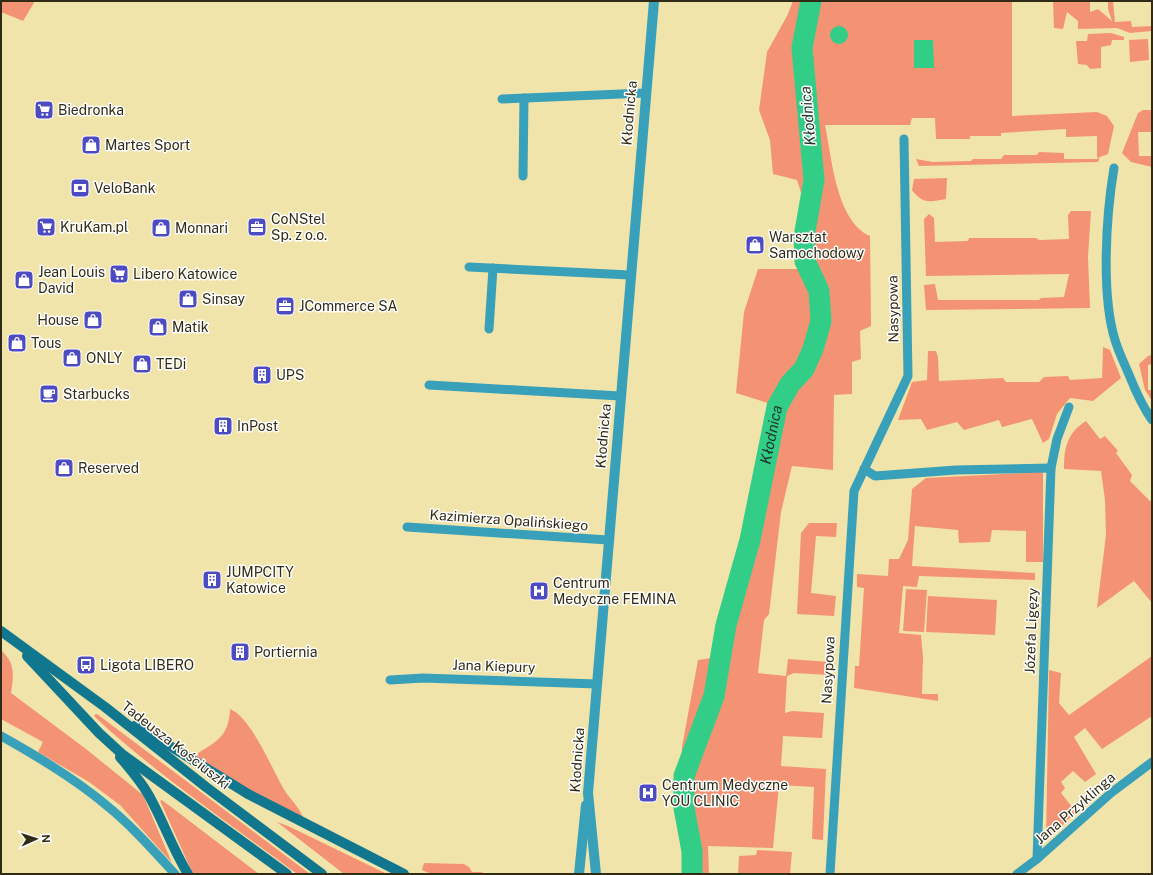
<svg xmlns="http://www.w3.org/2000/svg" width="1153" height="875" font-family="'Public Sans',sans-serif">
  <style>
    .green { fill: #f49374 }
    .water { fill: #32ce88 }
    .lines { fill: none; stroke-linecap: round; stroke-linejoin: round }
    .river { stroke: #32ce88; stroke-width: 21 }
    .minor { stroke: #39a0ba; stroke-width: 9 }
    .tertiary { stroke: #39a0ba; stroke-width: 10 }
    .secondary { stroke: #11778e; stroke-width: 10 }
    .labels { text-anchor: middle; stroke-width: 3; stroke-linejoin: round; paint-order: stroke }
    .poi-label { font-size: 14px; fill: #302b14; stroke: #fff; text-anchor: start }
    .street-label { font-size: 14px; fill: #302b14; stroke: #fff }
    .water-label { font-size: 15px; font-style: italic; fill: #1d3427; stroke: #fff }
  </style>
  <rect width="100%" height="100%" fill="#f0e4aa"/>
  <g class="green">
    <polygon points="1,1 35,1 23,21 1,12"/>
    <path d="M793 1H1012V116L1097 112 1107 116 1114 126 1108 154 1100 157 1098 162 919 166 916 159 933 162 971 161 973 159H1001L1004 155H1037L1039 152 1064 153V159H1098L1100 157 1097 158V136L1066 137V129L1001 133V136H970V139H936L935 118H912L910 125H825C832 158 836 221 870 236L871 326 860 331 861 359 852 362V394L834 395 833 470 792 466 781 512 769 614 764 620 758 673 786 676 788 659 830 662 829 675 794 673 787 676 785 713 792 711 824 713 822 738 783 736 781 766 826 769 823 840 812 839 814 787 779 785 773 848 708 846 709 874H684L686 845 681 805 682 747 698 660 712 658 726 587 749 524 756 478 763 457 771 404 736 393 744 312 758 269H797L804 202 797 180 773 174 770 140 759 110 767 52 787 16Z"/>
    <polygon points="1053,1 1090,1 1090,12 1098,9 1112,21 1108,9 1108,1 1113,1 1115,22 1131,21 1132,27 1152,26 1152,31 1130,33 1117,28 1078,29 1078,21 1067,12 1063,29 1054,28"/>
    <polygon points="1111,33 1124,37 1124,40 1112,40 1111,45 1101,47 1101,68 1090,69 1087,65 1078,64 1076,41 1087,41 1088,34"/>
    <polygon points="1148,39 1149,60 1130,62 1129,40"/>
    <polygon points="1143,110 1152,110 1152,132 1138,132 1139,156 1152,156 1152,167 1131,162 1122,153 1138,113"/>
    <path d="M947 178 946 199C930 202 922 204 912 190L914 179Z"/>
    <polygon points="1071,211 1091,211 1088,257 1090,308 926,310 924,285 935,284 938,300 1039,300 1041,298 1064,297 1069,274 926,276 924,219 929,214 934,218 935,242 968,241 969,238 1036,238 1039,240 1069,239 1068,215"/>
    <polygon points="1103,347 1110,350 1121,378 1093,401 1070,398 1057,414 1049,439 1043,443 1032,419 1002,427 999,420 964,430 957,422 927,430 921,419 898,420 912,382 927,380 928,351 936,351 938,357 939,381 1003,378 1006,382 1039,382 1044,377 1068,376 1070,380 1102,378"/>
    <polygon points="1152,355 1152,364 1148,365 1148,390 1152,390 1152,401 1145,390 1139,364 1148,356"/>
    <path d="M1086 421 1100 439 1105 436 1118 451 1116 453 1132 475 1130 481 1150 501 1152 500V603L1134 581 1097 608 1106 535 1105 500 1101 471 1064 469C1064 448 1067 433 1086 421Z"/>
    <polygon points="1043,472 1043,562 1026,562 1026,531 992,530 990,542 959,543 958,530 915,526 912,566 1035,573 1035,580 919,576 917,587 903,586 899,633 921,635 923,657 922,694 938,694 938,701 854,688 855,666 859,666 864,588 857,587 857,574 888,576 889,559 899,559 908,540 912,489 926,478"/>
    <polygon points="809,523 837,523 836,537 816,536 811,593 836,596 834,616 797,614 801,533"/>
    <polygon points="906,589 927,590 924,632 903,631"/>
    <polygon points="928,596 997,600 995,635 926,632"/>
    <path d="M1 650C15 663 14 674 11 693L86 749 143 795 172 863 120 805 89 782 38 752 43 742 1 719Z"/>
    <polygon points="1152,656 1152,716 1102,749 1085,728 1074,737 1096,774 1085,782 1073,771 1061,782 1065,788 1061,793 1076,812 1051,837 1046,839 1049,670 1061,673 1059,703 1069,715"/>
    <path d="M230 709C252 718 272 770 285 791 290 799 302 810 303 819L218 772 197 757 198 753C218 741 229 735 230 709Z"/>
    <path d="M97 714 286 856 310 874H297C229 823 157 775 95 717L94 715Z"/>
    <polygon points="162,800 259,874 193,874 161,803 160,801"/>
    <polygon points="277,822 288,826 387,874 344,874"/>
    <polygon points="757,850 792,852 790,874 738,874 739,856 756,855"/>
    <polygon points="424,863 464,864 469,867 472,872 482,872 484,874 431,874 422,870"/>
  </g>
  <g class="water">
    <circle cx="839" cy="35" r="9"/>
    <polygon points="914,40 933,40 934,68 914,68"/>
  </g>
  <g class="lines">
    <path class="river" id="s1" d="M692 874V851L684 808V776L714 696 726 625 750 540 777 407 790 384 804 369 813 349 821 321 819 291 805 261 804 237 814 180 802 48 811 1"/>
    <g class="minor">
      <polyline points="502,99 645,93"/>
      <path d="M1114 168C1106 216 1101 294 1115 340 1119 353 1125 365 1130 377 1136 392 1143 407 1152 420"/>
      <polyline points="523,176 524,98"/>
      <polyline points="469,267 630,275"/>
      <polyline points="489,329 493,268"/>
      <polyline points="429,385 620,396"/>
      <polyline points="864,469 875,476 956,470 1051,468"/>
      <polyline points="407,527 608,540"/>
      <polyline points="390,680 423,678 597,684"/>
      <path d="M1 736C37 756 74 778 106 805 131 825 153 850 175 874"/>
      <polyline points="1037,859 1051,468 1057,439 1069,407"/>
      <polyline points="830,874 854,491 908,376 904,139"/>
      <polyline points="1017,874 1037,859 1111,793 1152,762"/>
    </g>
    <g class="tertiary">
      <polyline points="579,874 586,805"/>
      <polyline points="596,874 588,793 654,1"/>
    </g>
    <g class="secondary">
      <polyline points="1,631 105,707 206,787 322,874"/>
      <polyline points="27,656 99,733 122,754 287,874"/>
      <polyline points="136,725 248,794 404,874"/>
      <path d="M120 757C130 769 140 780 148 794 163 820 172 848 188 874"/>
    </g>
  </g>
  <defs>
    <symbol id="supermarket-square" viewBox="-11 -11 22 22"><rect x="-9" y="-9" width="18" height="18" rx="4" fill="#4d4bc2" stroke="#fff"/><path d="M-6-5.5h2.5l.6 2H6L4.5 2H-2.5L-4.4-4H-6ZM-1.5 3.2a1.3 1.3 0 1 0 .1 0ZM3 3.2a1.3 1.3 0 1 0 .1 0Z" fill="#fff"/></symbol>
    <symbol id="shop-square" viewBox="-11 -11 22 22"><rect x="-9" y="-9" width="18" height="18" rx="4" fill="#4d4bc2" stroke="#fff"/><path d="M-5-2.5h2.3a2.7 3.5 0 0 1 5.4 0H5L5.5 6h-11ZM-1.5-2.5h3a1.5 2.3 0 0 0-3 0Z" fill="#fff"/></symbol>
    <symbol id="bank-square" viewBox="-11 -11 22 22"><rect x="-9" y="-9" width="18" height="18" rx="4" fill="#4d4bc2" stroke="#fff"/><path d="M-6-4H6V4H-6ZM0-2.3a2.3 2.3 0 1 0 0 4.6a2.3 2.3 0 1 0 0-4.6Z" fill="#fff"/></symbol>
    <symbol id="office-square" viewBox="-11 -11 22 22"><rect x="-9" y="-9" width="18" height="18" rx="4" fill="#4d4bc2" stroke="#fff"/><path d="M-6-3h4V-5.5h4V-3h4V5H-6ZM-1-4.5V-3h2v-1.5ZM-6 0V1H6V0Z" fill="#fff"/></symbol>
    <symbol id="building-square" viewBox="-11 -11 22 22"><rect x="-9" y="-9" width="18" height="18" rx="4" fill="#4d4bc2" stroke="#fff"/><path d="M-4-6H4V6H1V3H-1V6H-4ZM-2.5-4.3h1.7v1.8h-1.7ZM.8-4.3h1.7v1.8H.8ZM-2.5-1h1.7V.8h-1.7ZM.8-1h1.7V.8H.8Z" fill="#fff"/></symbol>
    <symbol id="cafe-square" viewBox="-11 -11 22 22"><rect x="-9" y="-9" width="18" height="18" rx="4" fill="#4d4bc2" stroke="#fff"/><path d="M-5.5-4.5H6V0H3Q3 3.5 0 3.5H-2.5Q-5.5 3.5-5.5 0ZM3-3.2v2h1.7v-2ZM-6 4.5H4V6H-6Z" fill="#fff"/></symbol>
    <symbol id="hospital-square" viewBox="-11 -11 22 22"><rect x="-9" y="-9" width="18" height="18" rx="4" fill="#4d4bc2" stroke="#fff"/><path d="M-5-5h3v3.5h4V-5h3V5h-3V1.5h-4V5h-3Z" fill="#fff"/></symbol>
    <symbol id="bus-square" viewBox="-11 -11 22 22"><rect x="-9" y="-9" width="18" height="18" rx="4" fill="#4d4bc2" stroke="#fff"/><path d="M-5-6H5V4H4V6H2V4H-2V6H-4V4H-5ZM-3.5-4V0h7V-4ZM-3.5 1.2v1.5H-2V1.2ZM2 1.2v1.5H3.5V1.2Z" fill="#fff"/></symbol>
  </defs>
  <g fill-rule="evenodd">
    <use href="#supermarket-square" x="33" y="99" width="22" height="22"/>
    <use href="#shop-square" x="80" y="134" width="22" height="22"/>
    <use href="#bank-square" x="69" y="177" width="22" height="22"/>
    <use href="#supermarket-square" x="35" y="216" width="22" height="22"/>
    <use href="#office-square" x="246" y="216" width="22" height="22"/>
    <use href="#shop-square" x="150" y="217" width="22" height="22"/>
    <use href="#shop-square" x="744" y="234" width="22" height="22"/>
    <use href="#supermarket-square" x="108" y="263" width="22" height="22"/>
    <use href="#shop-square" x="13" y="269" width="22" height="22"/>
    <use href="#shop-square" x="177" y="288" width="22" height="22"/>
    <use href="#office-square" x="274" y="295" width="22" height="22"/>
    <use href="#shop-square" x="82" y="309" width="22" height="22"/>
    <use href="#shop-square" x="147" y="316" width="22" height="22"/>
    <use href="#shop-square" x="6" y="332" width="22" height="22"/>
    <use href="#shop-square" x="61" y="347" width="22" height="22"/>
    <use href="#shop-square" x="131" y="353" width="22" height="22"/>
    <use href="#building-square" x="251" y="364" width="22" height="22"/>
    <use href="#cafe-square" x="38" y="383" width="22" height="22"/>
    <use href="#building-square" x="212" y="415" width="22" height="22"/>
    <use href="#shop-square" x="53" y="457" width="22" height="22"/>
    <use href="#building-square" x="201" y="569" width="22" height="22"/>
    <use href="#hospital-square" x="528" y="580" width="22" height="22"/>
    <use href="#building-square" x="229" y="641" width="22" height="22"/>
    <use href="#bus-square" x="75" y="654" width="22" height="22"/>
    <use href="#hospital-square" x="637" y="782" width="22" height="22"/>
  </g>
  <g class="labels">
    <g class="poi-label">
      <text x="58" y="115">Biedronka</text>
      <text x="105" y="150">Martes Sport</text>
      <text x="94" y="193">VeloBank</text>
      <text x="271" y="224">CoNStel<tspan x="271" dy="16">Sp. z o.o.</tspan></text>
      <text x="60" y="232">KruKam.pl</text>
      <text x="175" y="233">Monnari</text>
      <text x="769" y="242">Warsztat<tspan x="769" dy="16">Samochodowy</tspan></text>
      <text x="38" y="277">Jean Louis<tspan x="38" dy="16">David</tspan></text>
      <text x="133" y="279">Libero Katowice</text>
      <text x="202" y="304">Sinsay</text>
      <text x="299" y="311">JCommerce SA</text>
      <text x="79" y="325" text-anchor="end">House</text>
      <text x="172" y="332">Matik</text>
      <text x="31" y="348">Tous</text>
      <text x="86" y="363">ONLY</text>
      <text x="156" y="369">TEDi</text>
      <text x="276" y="380">UPS</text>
      <text x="63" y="399">Starbucks</text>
      <text x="237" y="431">InPost</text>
      <text x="78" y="473">Reserved</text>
      <text x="226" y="577">JUMPCITY<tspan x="226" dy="16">Katowice</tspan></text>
      <text x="553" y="588">Centrum<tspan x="553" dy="16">Medyczne FEMINA</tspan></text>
      <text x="254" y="657">Portiernia</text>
      <text x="100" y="670">Ligota LIBERO</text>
      <text x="662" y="790">Centrum Medyczne<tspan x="662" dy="16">YOU CLINIC</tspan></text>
    </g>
    <g class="street-label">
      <text transform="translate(629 113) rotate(-85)" y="5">Kłodnicka</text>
      <text transform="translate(893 309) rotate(-91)" y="5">Nasypowa</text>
      <text transform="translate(603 436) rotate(-85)" y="5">Kłodnicka</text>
      <text transform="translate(509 520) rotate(4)" y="5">Kazimierza Opalińskiego</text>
      <text transform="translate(1031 631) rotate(-88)" y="5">Józefa Ligęzy</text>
      <text transform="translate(494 666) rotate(2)" y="5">Jana Kiepury</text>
      <text transform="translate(828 670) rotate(-87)" y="5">Nasypowa</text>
      <text transform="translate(176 745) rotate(38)" y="5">Tadeusza Kościuszki</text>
      <text transform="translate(577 760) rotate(-86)" y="5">Kłodnicka</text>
      <text transform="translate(1075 808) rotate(-41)" y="5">Jana Przyklinga</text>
    </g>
    <g class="water-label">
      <text transform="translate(808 116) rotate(-95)" y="5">Kłodnica</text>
      <text dy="5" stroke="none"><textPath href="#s1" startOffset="452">Kłodnica</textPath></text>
    </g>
  </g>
  <rect width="1153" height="875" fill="none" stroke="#302b14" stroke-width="4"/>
  <g transform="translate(36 839) rotate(87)" stroke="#ffffff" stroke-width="3" paint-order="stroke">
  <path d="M0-3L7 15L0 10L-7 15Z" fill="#302b14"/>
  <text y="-6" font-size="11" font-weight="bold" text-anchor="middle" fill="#302b14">N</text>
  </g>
</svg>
